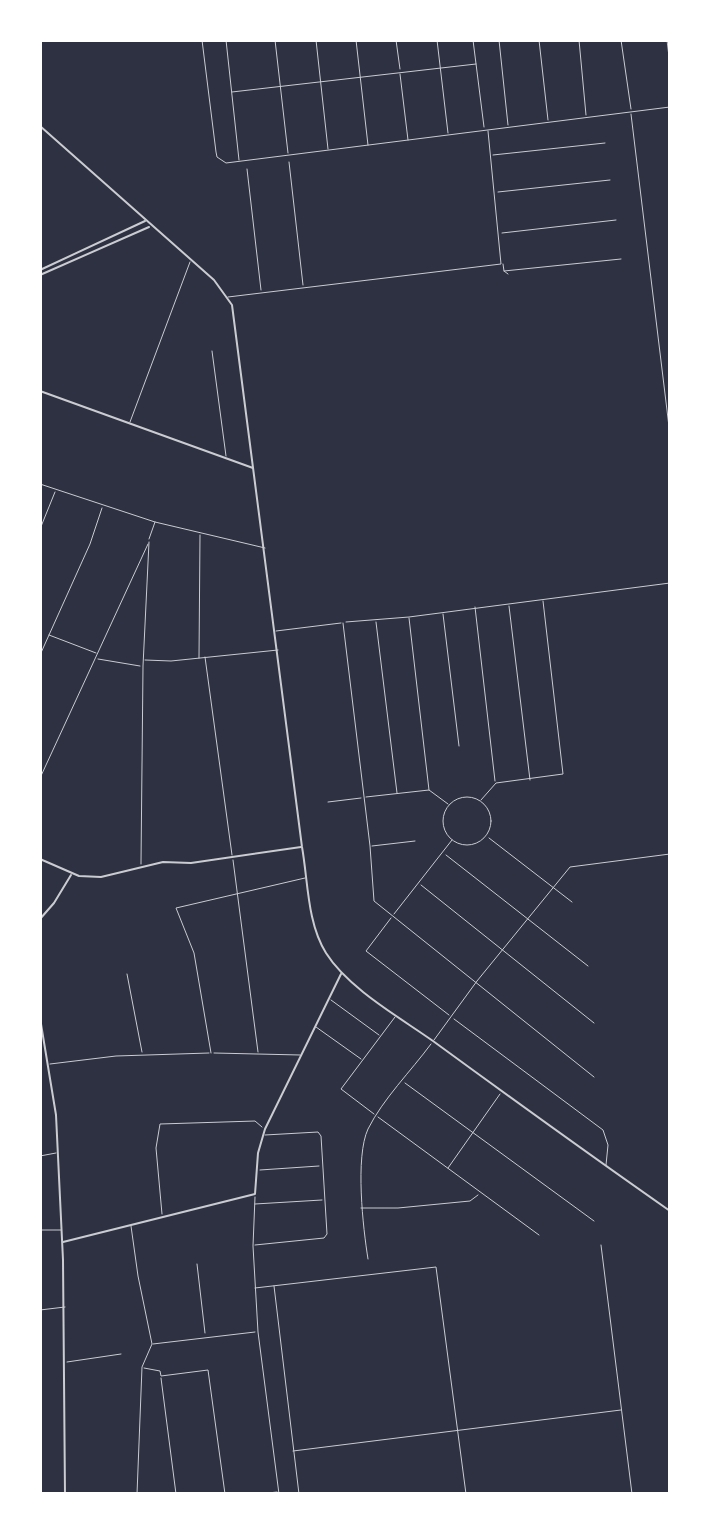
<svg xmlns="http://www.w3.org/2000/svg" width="710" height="1534" font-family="'PT Sans',sans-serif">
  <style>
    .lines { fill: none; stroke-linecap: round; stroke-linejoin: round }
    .minor { stroke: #caccd0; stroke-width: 1 }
    .tertiary { stroke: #caccd0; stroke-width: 2 }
  </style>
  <rect width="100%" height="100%" fill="#2d3142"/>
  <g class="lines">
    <g class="minor">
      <polyline points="202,40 216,152 217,157 226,163 670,107"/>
      <polyline points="226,40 239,160"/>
      <polyline points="275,40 288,153"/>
      <polyline points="316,40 328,149"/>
      <polyline points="356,40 368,145"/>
      <polyline points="396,40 400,69"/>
      <polyline points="437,40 448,133"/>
      <polyline points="473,40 484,127"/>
      <polyline points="499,40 508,125"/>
      <polyline points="539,40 548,120"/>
      <polyline points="579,40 586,115"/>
      <polyline points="621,40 631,109"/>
      <polyline points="667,40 670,65"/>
      <polyline points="400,74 408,140"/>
      <polyline points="232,92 476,64"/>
      <polyline points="631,114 670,435"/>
      <polyline points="493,155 605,143"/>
      <polyline points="289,162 303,285"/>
      <polyline points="247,169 261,290"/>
      <polyline points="498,192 610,180"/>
      <polyline points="502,233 616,220"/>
      <polyline points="503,264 504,271 508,274"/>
      <polyline points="504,271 621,259"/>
      <polyline points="228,297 501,264 488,131"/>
      <polyline points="212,351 226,456"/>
      <polyline points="130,422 190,262"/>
      <polyline points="40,484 155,522 265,548"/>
      <polyline points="40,529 55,492"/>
      <polyline points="149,539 155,522"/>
      <polyline points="509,606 530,780"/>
      <polyline points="475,607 495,781"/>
      <polyline points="443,614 459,746"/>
      <polyline points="409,618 429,790"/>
      <polyline points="346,622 409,617 670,583"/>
      <polyline points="376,622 397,793"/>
      <polyline points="343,623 370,846 374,901 594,1077"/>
      <polyline points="276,631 341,623"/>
      <polyline points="49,635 96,653"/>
      <polyline points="40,655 90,544 102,508"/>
      <polyline points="205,657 232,855"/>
      <polyline points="199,658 200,535"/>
      <polyline points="98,659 140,666"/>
      <polyline points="145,660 171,661 278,650"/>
      <polyline points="40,778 148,544"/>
      <circle cx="467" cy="821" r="24"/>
      <polyline points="366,797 429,790 448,804"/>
      <polyline points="481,800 496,783 563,774 543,601"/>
      <polyline points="328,802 361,798"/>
      <polyline points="489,838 572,902"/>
      <polyline points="372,846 415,841"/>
      <polyline points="446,855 588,966"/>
      <polyline points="233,860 258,1052"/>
      <polyline points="141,864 143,666 149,542"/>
      <polyline points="421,885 594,1023"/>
      <polyline points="394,914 452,840"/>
      <polyline points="391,918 366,951 449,1015"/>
      <polyline points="127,974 142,1052"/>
      <polyline points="331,1000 379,1035"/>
      <polyline points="454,1019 603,1130 608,1145 606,1165"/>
      <polyline points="316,1027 361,1059"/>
      <polyline points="434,1040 477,981 570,867 670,854"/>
      <polyline points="211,1053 194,953 176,908 305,878"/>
      <polyline points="214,1053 300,1055"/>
      <polyline points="50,1064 116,1056 209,1053"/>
      <polyline points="405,1083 594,1221"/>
      <polyline points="374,1114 341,1089 395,1017"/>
      <polyline points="378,1117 539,1235"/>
      <polyline points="40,1156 56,1153"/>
      <polyline points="448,1168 500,1094"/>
      <polyline points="260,1170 319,1166"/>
      <polyline points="255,1197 253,1246 258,1332 279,1494"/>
      <polyline points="255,1204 322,1200"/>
      <polyline points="361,1208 398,1208 470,1201 478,1195"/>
      <polyline points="162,1214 156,1148 160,1124 255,1121 262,1127"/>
      <polyline points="131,1226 138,1276 152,1344 142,1367 137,1494"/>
      <polyline points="40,1230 61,1230"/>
      <polyline points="255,1245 324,1238 327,1234 321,1136 318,1132 265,1135"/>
      <polyline points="601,1245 632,1494"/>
      <path d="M368 1259C363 1228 355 1157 368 1129 383 1099 411 1071 431 1044"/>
      <polyline points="197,1264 205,1333"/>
      <polyline points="274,1286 299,1494"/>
      <polyline points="255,1288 436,1267 466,1494"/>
      <polyline points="40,1310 65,1307"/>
      <polyline points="153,1344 255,1332"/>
      <polyline points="67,1362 121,1354"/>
      <polyline points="144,1368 160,1371 161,1376 208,1370 225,1494"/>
      <polyline points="161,1378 176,1494"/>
      <polyline points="293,1451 621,1410"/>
      <polyline points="259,1494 277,1492"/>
    </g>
    <g class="tertiary">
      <path d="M40 126 214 280 232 305 302 847C308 880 307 923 326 953 348 988 399 1017 433 1041 511 1098 590 1155 670 1211"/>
      <polyline points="40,270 145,221"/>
      <polyline points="40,275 149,227"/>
      <polyline points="40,391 253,468"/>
      <polyline points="40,859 79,876 101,877 163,862 191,863 301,847"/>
      <polyline points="40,919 54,903 71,875"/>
      <polyline points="40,1018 56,1115 63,1260 65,1494"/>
      <polyline points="63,1242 255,1194 258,1153 265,1129 341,974"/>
    </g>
  </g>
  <rect width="710" height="1534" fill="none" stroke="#ffffff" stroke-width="84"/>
</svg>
